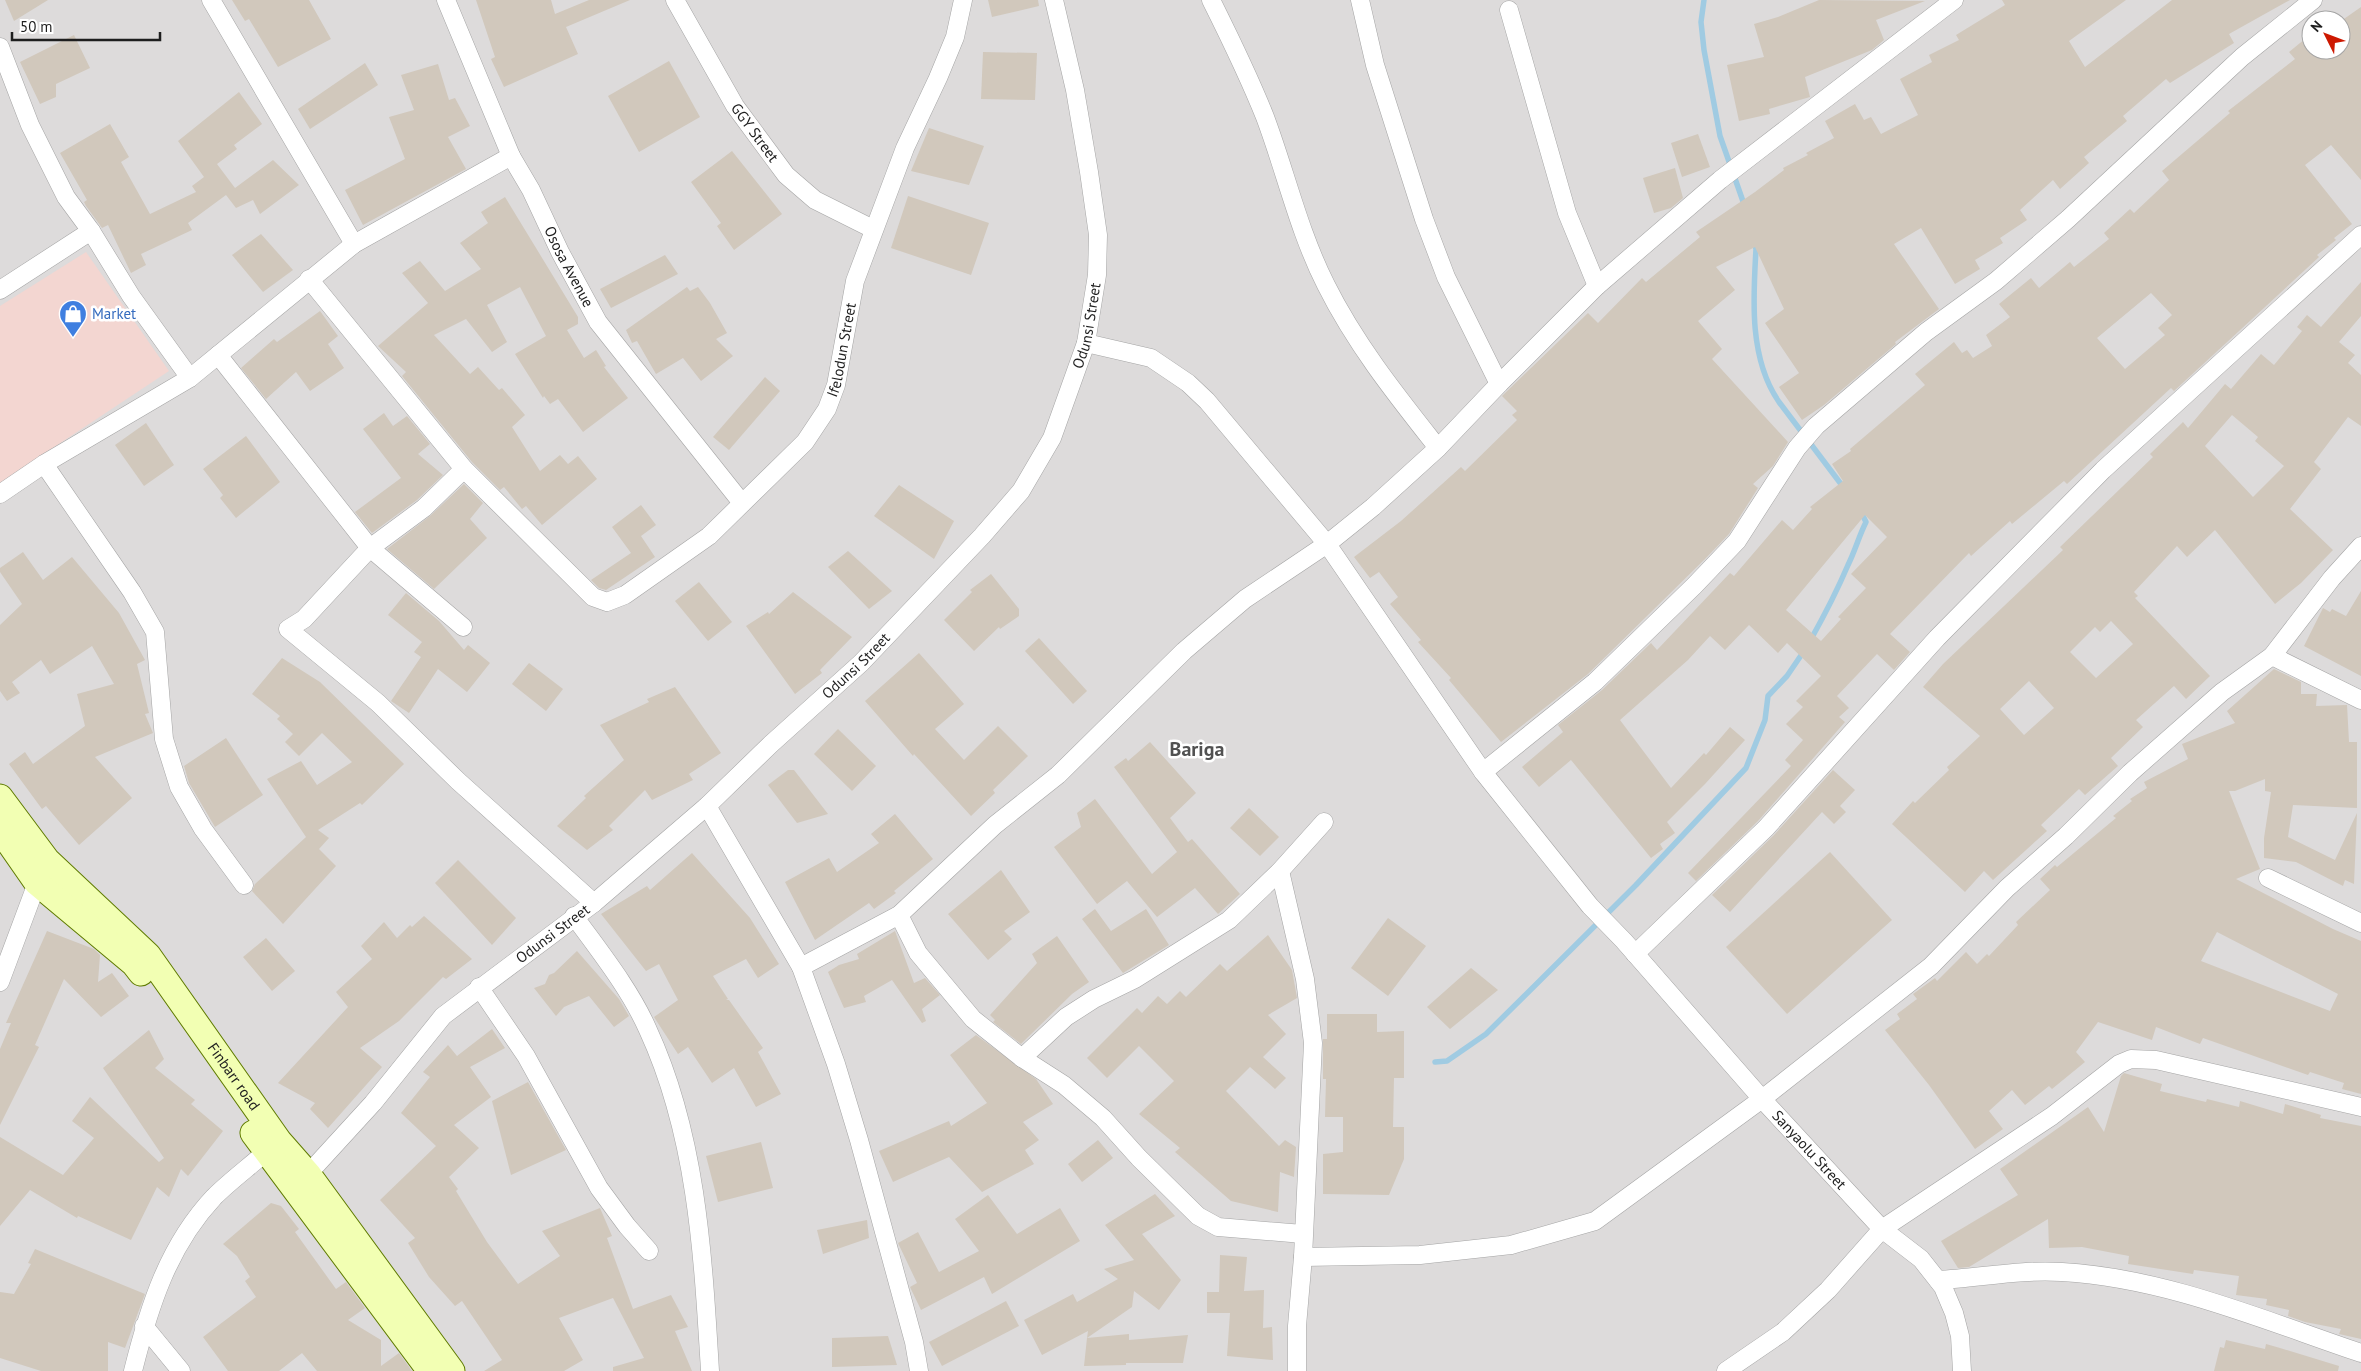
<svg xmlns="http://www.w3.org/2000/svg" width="2361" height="1371" font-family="'PT Sans',sans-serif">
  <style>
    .residential { fill: #dddbdb; fill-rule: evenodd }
    .commercial { fill: #f3d6d1 }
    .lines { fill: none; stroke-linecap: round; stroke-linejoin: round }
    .stream { stroke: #a0cbe2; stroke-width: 5.5 }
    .building { fill: #d1c8bc; fill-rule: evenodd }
    .street-casing { stroke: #a5a5a5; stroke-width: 19 }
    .secondary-casing { stroke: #5f7b00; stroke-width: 27 }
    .street { stroke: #fff; stroke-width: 18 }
    .secondary { stroke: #f2ffb3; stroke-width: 25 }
    .labels { text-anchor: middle; stroke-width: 5; stroke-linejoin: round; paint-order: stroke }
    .street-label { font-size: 15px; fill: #1e1e1e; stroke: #fff }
    .shop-label { font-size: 15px; fill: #366cbe; stroke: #fff; text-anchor: start }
    .district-label { font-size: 20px; font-weight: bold; fill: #515151; stroke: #fff }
  </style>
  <rect width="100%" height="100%" fill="#f0eee4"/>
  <path class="residential" d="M0 0H2361V1371H0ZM2311 20H2341V50H2311Z"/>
  <polygon class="commercial" points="86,252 169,371 0,483 0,306"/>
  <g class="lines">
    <g class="stream">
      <polyline points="1704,0 1701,22 1704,50 1720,136 1745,207"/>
      <path d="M1754 242 1756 249C1753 299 1749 359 1779 402L1844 488"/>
      <path d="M1810 641C1824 616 1837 591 1848 565 1855 551 1859 536 1866 522L1860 510"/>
      <polyline points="1435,1062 1447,1061 1486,1034 1636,885 1746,768 1765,720 1768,696 1787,676 1804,651"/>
    </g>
  </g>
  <g class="building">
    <polygon points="5,0 48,0 14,21"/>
    <polygon points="232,0 309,0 331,39 278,67 249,19 245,21"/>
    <polygon points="476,0 551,0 555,14 589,0 630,0 566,27 578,54 504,87 491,59 495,57"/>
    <polygon points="988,0 1038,0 1039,6 992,17"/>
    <polygon points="1819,0 1925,1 1876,20 1884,40 1872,50 1805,77 1810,97 1769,109 1770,114 1739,121 1727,65 1764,57 1754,24 1778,17"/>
    <polygon points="2002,0 2126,0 2069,41 2085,67 2172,0 2290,0 2229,34 2234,43 2170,83 2166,79 2123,116 2127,121 2084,157 2089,163 2060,189 2053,180 2020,210 2027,220 2000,238 2003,243 1975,260 1980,269 1955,284 1921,228 1894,244 1939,309 1895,342 1896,344 1824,405 1802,420 1779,387 1799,373 1765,323 1784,309 1755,247 1716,267 1735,290 1698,321 1722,349 1712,359 1788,442 1773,466 1753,484 1758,488 1729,534 1705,559 1588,674 1501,742 1449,680 1451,678 1418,642 1421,640 1390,604 1398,597 1379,572 1370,578 1354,557 1401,521 1461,467 1465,471 1517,420 1512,415 1517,411 1502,396 1588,313 1598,323 1642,278 1646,282 1700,237 1696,232 1755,192 1784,170 1783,168 1808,155 1806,153 1834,138 1825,121 1855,104 1864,120 1871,117 1881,134 1918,115 1900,79 1932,62 1929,55 1959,40 1956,35 2005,5"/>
    <path d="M2361 7V180L2331 145 2305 165 2352 224 2334 238 2336 240 2317 255 2319 257 2251 320 2174 391 2171 388 2067 484 2064 481 2012 524 2010 521 1971 556 1969 553 1890 634 1910 652 1894 670 1877 654 1837 696 1849 708 1839 717 1845 722 1758 821 1696 881 1688 873 1791 766 1785 760 1803 740 1786 724 1803 707 1796 701 1821 676 1787 643 1778 653 1749 625 1725 650 1710 636 1688 660 1620 720 1671 788 1704 753 1706 755 1730 727 1745 740 1705 784 1667 822 1675 833 1660 844 1663 849 1651 858 1571 760 1539 787 1522 767 1563 732 1558 725 1602 690 1651 643 1657 650 1730 573 1734 576 1782 520 1793 530 1812 509 1810 507 1843 481 1832 464 1851 451 1850 449 1925 385 1915 374 1954 342 1962 353 1967 350 1973 358 1992 346 1986 335 2010 317 1999 304 2031 278 2039 288 2070 262 2074 267 2109 239 2104 233 2130 209 2134 213 2169 180 2162 171 2230 113 2228 111 2295 59 2289 52 2311 34V50H2341V21ZM2151 293 2172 315 2158 328 2165 335 2125 369 2097 338ZM1865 515 1887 537 1851 574 1866 588 1838 617 1841 619 1821 641 1786 610Z"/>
    <polygon points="74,35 90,68 56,84 56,97 40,104 20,62"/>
    <polygon points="983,52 1037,53 1035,100 981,99"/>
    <polygon points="669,61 700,117 639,152 608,96"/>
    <polygon points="365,63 378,85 310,129 298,109"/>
    <polygon points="438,64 449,100 455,98 470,126 448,137 466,169 363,225 345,190 405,159 389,117 414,110 401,75"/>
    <polygon points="239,92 262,124 234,145 237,149 217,164 235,188 273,160 299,185 260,214 253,200 236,208 226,195 188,223 192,230 141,254 146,265 131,273 108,225 102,228 86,206 84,202 87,200 60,153 110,124 129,157 121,162 150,214 196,192 192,186 204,177 178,141"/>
    <polygon points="929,128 984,146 969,185 911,171"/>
    <polygon points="1698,134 1710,167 1682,177 1671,143"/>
    <polygon points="732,151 782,214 734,250 717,226 721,223 691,182"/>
    <polygon points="1675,168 1683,198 1671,208 1654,213 1643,178"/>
    <polygon points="908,196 989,223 971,275 891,248"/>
    <polygon points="505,197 578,317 578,324 567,330 584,358 596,350 606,366 604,367 628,398 583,432 558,399 550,404 544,396 543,398 515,354 546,336 520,287 487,305 507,342 492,352 466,319 434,335 470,374 478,367 499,390 502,388 525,415 512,427 540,471 560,455 568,464 578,456 597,479 542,525 526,506 522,509 504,487 500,490 472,462 402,376 406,372 378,346 428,303 402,273 420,261 445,291 481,269 460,243 488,223 481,212"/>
    <polygon points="261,234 293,270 263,292 232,255"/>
    <polygon points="665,255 678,274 611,308 600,289"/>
    <path d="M2361 282V316L2339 342 2355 355 2348 363 2361 375V426L2348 417 2314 462 2321 469 2290 509 2333 550 2301 583 2275 604 2215 530 2187 557 2177 546 2134 592 2138 596 2135 598 2210 676 2186 699 2174 686 2136 720 2143 727 2111 758 2118 766 2085 795 2079 789 2041 825 2047 831 1993 880 1984 871 1965 892 1892 824 1913 801 1915 803 1949 770 1947 767 1980 736 1923 687 1943 664 2063 550 2060 547 2153 457 2150 454 2183 422 2188 428 2225 384 2231 389 2261 354 2274 365 2302 331 2297 327 2307 315 2321 327ZM2232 415 2258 437 2255 441 2284 466 2253 497 2205 446ZM2111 621 2133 644 2096 678 2070 652 2095 627 2100 632ZM2029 681 2054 708 2024 735 2000 709Z"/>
    <polygon points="687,287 690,291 698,287 710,303 727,333 716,339 733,356 701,381 683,358 656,374 637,341 632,343 626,330"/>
    <polygon points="320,311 338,336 328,344 344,368 310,391 296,372 266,399 241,368 274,339 277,342"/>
    <polygon points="765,377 780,391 729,450 713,437"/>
    <polygon points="384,413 393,426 407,416 430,444 418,454 443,475 417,500 372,533 355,512 401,478 363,429"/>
    <polygon points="146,423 174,465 144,486 115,445"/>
    <polygon points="246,436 280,482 236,518 220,498 223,495 203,469"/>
    <polygon points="464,484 483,503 470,519 487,538 434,589 387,549 430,516"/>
    <polygon points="899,485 954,521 934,559 874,516"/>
    <polygon points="641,505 656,525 641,536 655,557 606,590 599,588 591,580 631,553 612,527"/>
    <polygon points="848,551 892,591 869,609 828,567"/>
    <polygon points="23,552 43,580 72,557 119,613 145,660 137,664 149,713 145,714 153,733 95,757 132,798 79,845 46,806 42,809 9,764 25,752 33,764 85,726 77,694 114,684 92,646 50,674 41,660 12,682 20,693 7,701 0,691 0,625 22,604 0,572 0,568"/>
    <polygon points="991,574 1019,609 1019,616 1000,629 999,627 974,651 944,620 972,592 970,590"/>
    <polygon points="699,582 732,622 708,641 675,601"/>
    <polygon points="2361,591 2361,676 2304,646 2323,608 2330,612 2332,609 2346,616"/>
    <polygon points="793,592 852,637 820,670 822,673 795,694 746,626 768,612 769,614"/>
    <polygon points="406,593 439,621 464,650 468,645 490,663 467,692 438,669 409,713 391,701 421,657 414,652 422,642 388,615"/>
    <polygon points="1039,638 1087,691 1073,704 1025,651"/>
    <polygon points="919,653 964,704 935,729 964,760 998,726 1028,756 993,790 995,793 971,816 914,754 913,756 865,701"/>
    <polygon points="282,658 320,682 404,764 362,805 360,803 318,830 329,838 319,849 336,866 283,924 252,891 255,884 306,837 267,779 301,761 317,785 352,762 322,733 299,756 285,742 293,734 277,719 280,716 252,694"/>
    <polygon points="529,663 563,689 546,711 512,684"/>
    <path d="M2274 669 2301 682V694H2317L2316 706 2347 705 2349 742H2357V808L2293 805 2288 837 2335 860 2357 813 2354 884 2345 880 2343 886 2296 862 2264 858V838L2271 792 2265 791V779L2235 791H2229L2260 869 2236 879 2333 929 2361 941V1094L2342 1089 2344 1083 2310 1072 2308 1075 2203 1038 2200 1044 2156 1027 2152 1040 2098 1022 2076 1052 2085 1062 2052 1089 2049 1086 2025 1105 2012 1090 1989 1111 2003 1129 1975 1149 1929 1085 1885 1030 1900 1019 1897 1014 1917 999 1913 994 1935 978 1937 981 1966 952 1977 964 1987 954 1989 956 2018 925 2016 922 2050 890 2040 879 2055 865 2057 867 2116 818 2113 816 2132 801 2130 799 2147 788 2144 782 2188 759 2182 744 2235 723 2227 711ZM2217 932 2338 994 2330 1011 2201 961Z"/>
    <polygon points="675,687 721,753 689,774 693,780 652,800 645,790 609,826 613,830 587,850 557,826 586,798 584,796 624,760 600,725 649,702 647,699"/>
    <polygon points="838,729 876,766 852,791 814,754"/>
    <polygon points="226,738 263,795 215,827 189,783 184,766"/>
    <polygon points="1150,742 1196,793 1170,818 1188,842 1192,839 1240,894 1218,914 1195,888 1157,917 1127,881 1097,904 1054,847 1081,827 1077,813 1095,799 1152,874 1177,852 1114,767 1126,758 1128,761"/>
    <polygon points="788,770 794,770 828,814 797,823 768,785"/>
    <polygon points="1833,770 1855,790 1840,806 1846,812 1834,824 1822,812 1730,912 1712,895 1774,835"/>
    <polygon points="1249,808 1279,837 1260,856 1230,828"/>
    <polygon points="895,814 933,859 894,891 896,893 874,909 869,903 815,940 785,882 829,858 837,872 879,843 871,834"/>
    <polygon points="1830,852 1892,920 1787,1014 1726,947"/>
    <polygon points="692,853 750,918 779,964 758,978 746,959 713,976 728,999 726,1000 729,1000 763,1048 758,1052 781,1094 756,1107 734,1068 712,1083 688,1047 678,1054 654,1017 678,1000 659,964 646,971 601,914 647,886 650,890"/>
    <polygon points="458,860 516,918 492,945 435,883"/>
    <polygon points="1001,870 1030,912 1004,931 1012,939 988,960 948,914"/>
    <polygon points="1095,909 1111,931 1146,909 1169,945 1123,973 1082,919"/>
    <polygon points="424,916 472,959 446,979 443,977 399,1021 360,1048 382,1067 328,1128 310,1109 315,1103 278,1083 348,1007 336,992 372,959 361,946 384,922 397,938 410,925 412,927"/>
    <polygon points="1388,918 1426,946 1388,996 1351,968"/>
    <polygon points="47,931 94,949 100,955 98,982 112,973 129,996 101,1017 64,979 35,1045 39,1047 0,1125 0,1049 11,1023 6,1023"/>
    <polygon points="895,931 914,983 925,978 940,995 922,1009 926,1021 922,1023 892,980 864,996 866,1002 844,1008 828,972 839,965 859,959 857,954"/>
    <polygon points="1268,935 1292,970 1297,998 1268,1015 1286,1034 1263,1057 1286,1078 1275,1089 1250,1067 1226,1091 1279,1146 1285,1140 1296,1147 1294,1177 1280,1172 1278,1212 1231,1201 1175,1152 1180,1148 1139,1114 1174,1081 1139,1046 1107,1078 1087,1058 1137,1008 1142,1013 1158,996 1167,1004 1180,991 1186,997 1220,964 1227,971"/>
    <polygon points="1057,936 1089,982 1072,994 1021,1044 993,1022 995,1020 990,1015 1037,963 1032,954"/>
    <polygon points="266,938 295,971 272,991 243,957"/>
    <polygon points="577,951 619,999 629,1016 614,1027 589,996 564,1007 556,1016 534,988 545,984 549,975 554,973"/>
    <polygon points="1471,968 1498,990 1450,1029 1427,1007"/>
    <polygon points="1327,1014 1377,1014 1377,1032 1404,1031 1404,1078 1394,1078 1393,1127 1404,1127 1404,1159 1389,1195 1323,1194 1323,1154 1343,1152 1343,1117 1325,1117 1326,1079 1323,1079 1323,1039 1327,1039"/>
    <polygon points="492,1029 505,1048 470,1067 491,1097 454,1125 479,1148 449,1177 458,1189 456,1191 487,1242 518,1284 560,1256 542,1231 600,1208 612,1236 607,1238 633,1309 671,1295 688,1327 675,1331 692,1371 613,1371 613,1367 644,1358 613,1298 559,1318 583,1360 564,1371 484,1371 502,1360 462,1301 455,1306 429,1277 408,1243 415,1238 380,1200 436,1146 401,1113 430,1077 423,1072 448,1045 457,1056"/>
    <polygon points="149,1030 164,1059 155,1068 195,1100 191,1104 223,1131 188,1176 181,1169 169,1197 157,1187 131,1240 78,1216 77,1218 30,1190 0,1226 0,1137 63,1175 94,1138 72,1121 90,1097 159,1162 164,1158 103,1068"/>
    <polygon points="976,1035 1036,1079 1053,1104 1023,1122 1039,1140 1025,1150 1034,1164 982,1192 949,1157 893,1182 879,1151 949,1121 951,1126 987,1103 950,1055"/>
    <polygon points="2124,1073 2162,1084 2160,1091 2206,1102 2207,1099 2239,1107 2240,1101 2283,1114 2285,1104 2321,1115 2320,1118 2361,1126 2361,1339 2339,1334 2341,1329 2305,1322 2288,1316 2289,1310 2266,1305 2267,1299 2236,1295 2239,1276 2194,1270 2193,1274 2128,1264 2129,1256 2082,1247 2049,1248 2048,1219 1969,1267 1958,1268 1941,1241 2018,1195 2000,1169 2088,1107 2104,1132 2121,1076"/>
    <polygon points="528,1082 566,1150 511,1175 492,1101"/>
    <polygon points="1098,1140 1113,1158 1082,1182 1068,1164"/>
    <polygon points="761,1142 773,1188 718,1202 706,1156"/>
    <polygon points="1155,1194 1175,1216 1142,1234 1181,1280 1159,1310 1134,1291 1132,1307 1087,1338 1088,1331 1042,1355 1024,1320 1073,1294 1077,1302 1118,1279 1104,1269 1134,1260 1105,1225"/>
    <polygon points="988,1195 1017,1234 1060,1208 1080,1241 992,1294 984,1277 921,1310 910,1287 917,1283 898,1243 918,1232 939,1272 979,1251 955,1219"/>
    <polygon points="271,1203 281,1206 299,1229 295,1232 336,1289 346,1282 365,1308 348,1320 381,1340 381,1366 399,1353 412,1371 317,1371 302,1353 279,1371 228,1371 203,1337 256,1297 245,1281 250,1277 237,1256 223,1244"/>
    <polygon points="867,1220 869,1238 823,1254 817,1230"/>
    <polygon points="35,1249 145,1294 125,1348 108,1342 108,1371 41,1371 0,1358 0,1292 14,1294 31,1264 28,1263"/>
    <polygon points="1220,1255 1247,1257 1244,1291 1264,1290 1263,1328 1272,1327 1273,1360 1227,1356 1230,1313 1207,1313 1207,1292 1219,1292"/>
    <polygon points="1006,1301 1019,1326 942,1366 929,1342"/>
    <polygon points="1129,1334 1129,1340 1188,1335 1183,1363 1126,1363 1126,1365 1084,1366 1087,1338"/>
    <polygon points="888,1336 897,1365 832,1367 832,1338"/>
    <polygon points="2226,1340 2265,1349 2266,1344 2280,1348 2339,1366 2338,1371 2214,1371 2220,1347 2224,1348"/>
  </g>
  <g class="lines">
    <defs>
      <g id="street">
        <polyline points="211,0 354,244"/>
        <path id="s1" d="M446 0 511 156 531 190 560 252 598 322 742 503"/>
        <path id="s2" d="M675 0 735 106 786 175 815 200 873 229"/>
        <path d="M1211 0C1230 38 1249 77 1265 117 1286 173 1299 232 1326 285 1356 345 1397 396 1438 448"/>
        <polyline points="1360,0 1375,65 1424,219 1446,277 1499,384"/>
        <polyline points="1509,10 1567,213 1597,286"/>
        <polyline points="0,47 30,125 66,197 91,231 131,296 190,378"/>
        <path id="s3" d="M309 279 464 469 593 597 607 602 625 595 709 536 805 442 827 409 836 385 855 281 905 148 938 78 955 37 963 0"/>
        <polyline points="0,290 91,231"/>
        <path id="s4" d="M1086 343 1151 358 1188 383 1207 401 1327 544 1483 772 1590 906 1624 941 1762 1099 1882 1229 1921 1259 1943 1287 1954 1313 1960 1336 1962 1371"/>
        <polyline points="218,355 370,548 463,627"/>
        <polyline points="44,464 132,592 155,632 164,739 179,787 203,829 244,885"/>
        <polyline points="464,469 424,508 370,548 304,619 288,629 378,703 458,781 594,903"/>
        <polyline points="0,494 44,464 190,378 354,244 511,156"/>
        <polyline points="2272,656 2361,700"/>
        <polyline points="1483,772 1595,682 1694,586 1737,541 1797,448 1816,426 1926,332 1996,281 2068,219 2242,57 2313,0"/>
        <polyline points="707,806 801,967 836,1064 859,1140 914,1342 919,1371"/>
        <polyline points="1280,871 1305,979 1313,1043 1303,1257 1297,1326 1297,1371"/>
        <polyline points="2268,878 2361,923"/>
        <polyline points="899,915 918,953 973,1019 1022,1058 1064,1085 1103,1118 1139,1158 1198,1216 1218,1227 1303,1234"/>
        <path d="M574 916C600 952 630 989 648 1030 697 1136 703 1256 710 1371"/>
        <polyline points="1635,954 1766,828 1937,638 2103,470 2361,235"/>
        <polyline points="801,967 899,915 995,825 1058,775 1184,651 1245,599 1327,544 1373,507 1438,448 1499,384 1597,286 1720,180 1954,0"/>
        <polyline points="0,982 40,875"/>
        <polyline points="479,987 526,1056 599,1188 627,1226 649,1251"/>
        <polyline points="1022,1058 1066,1017 1094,999 1135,979 1229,920 1280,871 1324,822"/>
        <path id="s5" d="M308 1174 373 1103 443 1016 594 903 707 806 771 744 861 663 982 536 1021 491 1052 438 1086 343 1097 275 1098 235 1089 172 1075 90 1054 0"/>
        <polyline points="1303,1257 1420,1255 1511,1245 1595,1221 1762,1099 1931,966 2007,888 2066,836 2130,773 2222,692 2272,656 2332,578 2361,546"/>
        <path d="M1938 1280C1978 1278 2023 1269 2062 1272 2166 1278 2263 1320 2361 1353"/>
        <polyline points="144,1326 181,1371"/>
        <path d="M133 1371C149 1307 168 1246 214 1197 230 1181 249 1167 266 1152"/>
        <polyline points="1726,1371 1783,1332 1828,1290 1882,1229 2052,1116 2119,1064 2131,1059 2156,1060 2361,1107"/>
      </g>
      <g id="secondary">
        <path id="s6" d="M0 797 47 860 148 955 279 1141 308 1174 452 1371"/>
        <polyline points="0,830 37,883 134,964 141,973"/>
        <polyline points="253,1133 430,1371"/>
      </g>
    </defs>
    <use href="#street" class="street-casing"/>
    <use href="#secondary" class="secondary-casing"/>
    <use href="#street" class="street"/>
    <use href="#secondary" class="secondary"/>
  </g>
  <defs>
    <symbol id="shop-pin" viewBox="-11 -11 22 30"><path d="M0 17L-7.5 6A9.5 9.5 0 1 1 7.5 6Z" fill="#3f7fe0" stroke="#fff"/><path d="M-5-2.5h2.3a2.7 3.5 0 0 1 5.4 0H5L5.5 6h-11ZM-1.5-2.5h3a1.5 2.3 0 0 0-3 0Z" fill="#fff"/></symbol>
  </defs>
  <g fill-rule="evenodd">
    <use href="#shop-pin" x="57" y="298" width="32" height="43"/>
  </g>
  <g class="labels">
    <g class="street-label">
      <text dy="5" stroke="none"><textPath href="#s2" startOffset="155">GGY Street</textPath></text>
      <text dy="5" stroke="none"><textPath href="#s1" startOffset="294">Ososa Avenue</textPath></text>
      <text dy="5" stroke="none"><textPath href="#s5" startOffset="1170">Odunsi Street</textPath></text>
      <text dy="5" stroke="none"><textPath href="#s3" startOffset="799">Ifelodun Street</textPath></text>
      <text dy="5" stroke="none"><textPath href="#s5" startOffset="750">Odunsi Street</textPath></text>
      <text dy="5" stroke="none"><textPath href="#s5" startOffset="345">Odunsi Street</textPath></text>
      <text dy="5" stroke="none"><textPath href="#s6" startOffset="366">Finbarr road</textPath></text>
      <text dy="5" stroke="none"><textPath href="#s4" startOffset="1100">Sanyaolu Street</textPath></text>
    </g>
    <g class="shop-label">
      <text x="92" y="319">Market</text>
    </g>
    <g class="district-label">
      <text x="1197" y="756">Bariga</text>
    </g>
  </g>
  <g transform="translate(2326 35) rotate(312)"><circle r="24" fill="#ffffff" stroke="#a5a5a5"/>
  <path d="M0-4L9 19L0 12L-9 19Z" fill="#cd1800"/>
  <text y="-8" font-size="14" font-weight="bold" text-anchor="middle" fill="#1e1e1e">N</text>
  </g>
  <path d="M12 32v8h148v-8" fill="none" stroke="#1e1e1e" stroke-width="2.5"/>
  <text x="20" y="32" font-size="15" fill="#1e1e1e" stroke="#ffffff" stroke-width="4" paint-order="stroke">50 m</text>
</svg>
